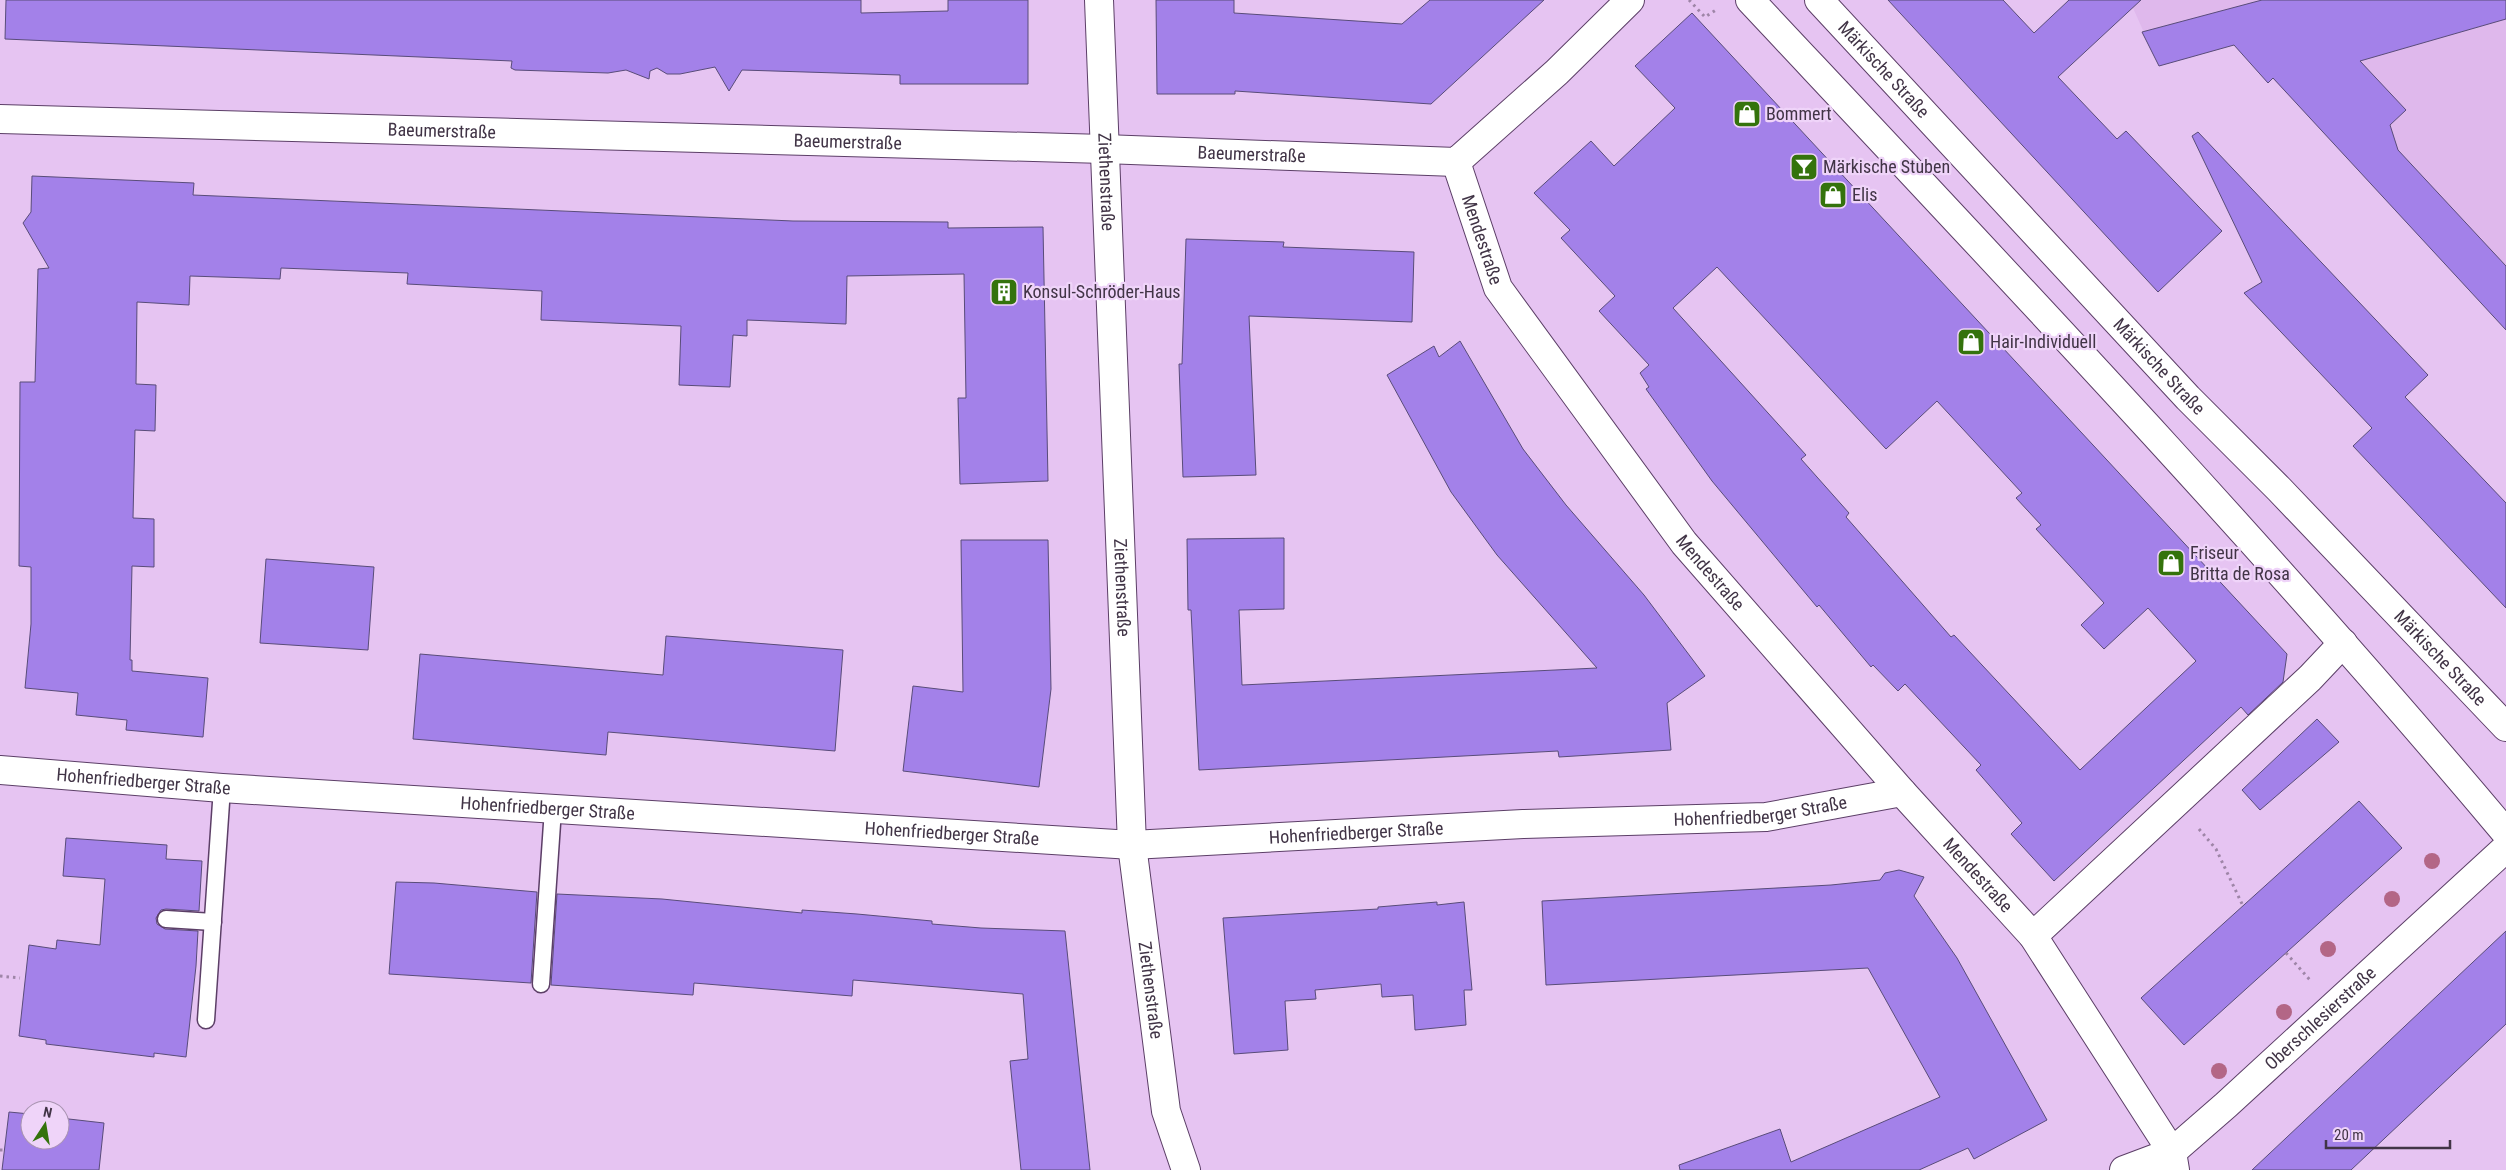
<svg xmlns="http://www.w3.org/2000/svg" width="2506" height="1170" font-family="'Roboto Condensed',sans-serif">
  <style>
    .built { fill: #dfb8ec }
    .building { fill: #a381e9; stroke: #594c79; fill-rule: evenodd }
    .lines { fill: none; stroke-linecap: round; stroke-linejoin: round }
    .service-casing { stroke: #5c3f67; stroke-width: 19 }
    .minor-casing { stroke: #5c3f67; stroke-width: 30 }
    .secondary-casing { stroke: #5c3f67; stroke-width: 30 }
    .path { stroke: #9e85a7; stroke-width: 3; stroke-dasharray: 2.5 4; stroke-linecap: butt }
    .service { stroke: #fff; stroke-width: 16 }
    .minor { stroke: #fff; stroke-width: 28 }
    .secondary { stroke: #fff; stroke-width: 28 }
    .tree { fill: #b36686 }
    .labels { text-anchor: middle; stroke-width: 4.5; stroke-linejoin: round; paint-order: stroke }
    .street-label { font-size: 18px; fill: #413446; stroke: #efd4f9 }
    .poi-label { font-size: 18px; fill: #413446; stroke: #efd4f9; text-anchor: start }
  </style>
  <rect width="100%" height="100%" fill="#e6c4f2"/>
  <polygon class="built" points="2126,0 2506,0 2506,330 2273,79 2268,83 2234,45 2159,66 2133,8"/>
  <g class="building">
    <polygon points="6,0 861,0 861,13 948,11 948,0 1028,0 1028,84 900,84 900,75 742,70 729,91 715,67 680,74 667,74 657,68 650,71 649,79 626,70 608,73 515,70 511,68 512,61 5,39"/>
    <polygon points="1156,0 1234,0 1234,13 1402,24 1430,0 1544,0 1431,104 1235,91 1235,94 1157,94"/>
    <polygon points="1888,0 2003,0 2034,33 2069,0 2141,0 2058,77 2117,139 2126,131 2222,231 2158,292"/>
    <polygon points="2262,0 2506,0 2506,19 2360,61 2406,110 2390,125 2398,150 2506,266 2506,330 2273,78 2268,83 2234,45 2159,66 2142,32"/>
    <path d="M1692 13 2287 654 2283 682 2248 715 2241 707 2054 881 2011 834 2022 823 1976 770 1981 765 1905 684 1898 691 1873 665 1871 667 1819 605 1817 607 1712 481 1646 389 1649 387 1640 373 1649 365 1599 311 1615 296 1561 238 1570 230 1534 193 1591 141 1614 166 1675 108 1635 66ZM1717 267 1886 449 1937 401 2022 493 2016 498 2041 525 2036 529 2104 603 2081 625 2104 649 2148 608 2196 661 2080 770 1954 635 1951 637 1846 517 1849 513 1801 459 1806 455 1673 308Z"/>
    <polygon points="2198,132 2428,375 2405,397 2506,503 2506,608 2353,446 2372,428 2244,293 2262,282 2192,136"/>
    <polygon points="32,176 194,183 193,195 793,221 948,222 948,228 1043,227 1048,481 960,484 958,398 966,398 964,274 847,276 846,324 747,320 747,336 733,335 730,387 679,385 681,326 541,320 542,291 407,284 408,273 281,268 280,279 190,276 189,305 137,302 136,384 156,385 155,431 135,430 133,518 154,519 154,567 132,566 130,660 132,660 132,671 208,678 203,737 126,730 127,720 76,715 78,693 25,688 31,624 31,567 19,566 20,382 35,382 38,269 49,268 23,223 31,212"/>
    <polygon points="1186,239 1284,242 1283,247 1414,252 1412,322 1249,316 1256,475 1183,477 1179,364 1182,364"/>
    <polygon points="1460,341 1523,449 1566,505 1644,595 1705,676 1667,703 1671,750 1559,757 1558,751 1199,770 1191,610 1188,610 1187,539 1284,538 1284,609 1239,610 1242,685 1597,668 1497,555 1451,492 1387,375 1434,346 1439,357"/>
    <polygon points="961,540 1048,540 1051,689 1039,787 903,771 913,686 963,692"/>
    <polygon points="266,559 374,567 368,650 260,643"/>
    <polygon points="666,636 843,650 835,751 608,732 606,755 413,739 420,654 663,675"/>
    <polygon points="2317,719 2339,742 2260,810 2242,790"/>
    <polygon points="2359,801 2402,848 2184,1045 2141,998"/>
    <polygon points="66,838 167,845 166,859 202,861 199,911 166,909 161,910 156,918 157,924 165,929 198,931 196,966 186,1057 154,1053 154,1057 46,1044 46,1040 19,1036 29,945 56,949 57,940 100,945 105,879 63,876"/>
    <polygon points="1899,870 1924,877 1914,896 1957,958 2047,1120 1974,1159 1968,1148 1919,1170 1680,1170 1679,1165 1780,1129 1791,1162 1940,1097 1868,968 1546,985 1542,901 1831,885 1880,880 1885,873"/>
    <polygon points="396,882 434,883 537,892 531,983 389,974"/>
    <polygon points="557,894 662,899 802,913 802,910 857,914 932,921 932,924 981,928 1065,931 1090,1170 1021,1170 1010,1061 1028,1059 1023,994 853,980 852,996 694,983 693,995 551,985"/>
    <polygon points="1437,902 1437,905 1464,902 1472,990 1464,990 1466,1025 1415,1030 1413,995 1382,997 1381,984 1315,990 1316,999 1285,1001 1288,1050 1234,1054 1223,918 1378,909 1378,907"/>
    <polygon points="2506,931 2506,1024 2351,1170 2252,1170"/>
    <polygon points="9,1112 30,1114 30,1140 60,1140 60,1118 104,1123 99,1170 2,1170"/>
  </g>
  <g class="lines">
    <defs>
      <g id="service">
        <polyline points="166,919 213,922"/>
        <polyline points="541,984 553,809"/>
        <polyline points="206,1020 222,788"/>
      </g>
      <g id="minor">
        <path id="s1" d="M1099 0 1132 845 1166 1111 1186 1170"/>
        <path id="s2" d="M0 119 1104 149 1456 162 1557 72 1630 0"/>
        <path id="s3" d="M1456 162 1498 288 1684 543 1902 792 2033 936 2172 1152 2175 1170"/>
        <path id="s4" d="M0 770 222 788 1132 845 1523 824 1766 817 1902 792"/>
        <polyline points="2033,936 2310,678 2343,643"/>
        <path id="s5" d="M2124 1170 2172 1152 2226 1105 2506 848"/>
      </g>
      <g id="secondary">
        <path d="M1750 0C2007 274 2265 546 2506 833"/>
        <path id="s6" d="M1819 0 2188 398 2279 489 2506 727"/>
      </g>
    </defs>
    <use href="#service" class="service-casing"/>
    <use href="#minor" class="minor-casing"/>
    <use href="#secondary" class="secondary-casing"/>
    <g class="path">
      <polyline points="1689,0 1705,17 1716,10"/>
      <polyline points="2199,829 2216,849 2243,906"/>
      <polyline points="2286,953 2310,980"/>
      <polyline points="0,976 20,978"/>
      <polyline points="0,1150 5,1150"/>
    </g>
    <use href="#service" class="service"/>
    <use href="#minor" class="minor"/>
    <use href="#secondary" class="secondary"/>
  </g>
  <g class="tree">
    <circle cx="2432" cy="861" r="8"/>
    <circle cx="2392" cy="899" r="8"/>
    <circle cx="2328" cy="949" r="8"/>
    <circle cx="2284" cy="1012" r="8"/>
    <circle cx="2219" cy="1071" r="8"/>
  </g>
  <defs>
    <symbol id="shop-square" viewBox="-11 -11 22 22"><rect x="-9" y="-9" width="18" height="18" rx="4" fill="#34730c" stroke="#efd4f9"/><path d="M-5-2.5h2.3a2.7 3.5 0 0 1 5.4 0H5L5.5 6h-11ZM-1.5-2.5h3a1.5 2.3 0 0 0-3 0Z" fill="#fff"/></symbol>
    <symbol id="bar-square" viewBox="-11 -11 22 22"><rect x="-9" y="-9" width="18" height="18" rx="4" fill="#34730c" stroke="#efd4f9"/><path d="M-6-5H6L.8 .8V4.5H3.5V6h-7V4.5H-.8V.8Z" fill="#fff"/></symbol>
    <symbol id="building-square" viewBox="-11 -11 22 22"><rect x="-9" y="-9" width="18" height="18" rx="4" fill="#34730c" stroke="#efd4f9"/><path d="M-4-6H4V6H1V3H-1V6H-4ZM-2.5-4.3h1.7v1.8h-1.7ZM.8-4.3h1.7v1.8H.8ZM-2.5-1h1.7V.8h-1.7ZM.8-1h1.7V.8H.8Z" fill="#fff"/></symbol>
  </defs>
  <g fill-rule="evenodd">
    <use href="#shop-square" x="1731" y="98" width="32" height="32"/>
    <use href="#bar-square" x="1788" y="151" width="32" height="32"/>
    <use href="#shop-square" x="1817" y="179" width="32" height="32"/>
    <use href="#building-square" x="988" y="276" width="32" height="32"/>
    <use href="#shop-square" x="1955" y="326" width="32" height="32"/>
    <use href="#shop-square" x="2155" y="547" width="32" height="32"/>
  </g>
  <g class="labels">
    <g class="street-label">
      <text dy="6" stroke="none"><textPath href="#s6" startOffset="95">Märkische Straße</textPath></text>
      <text dy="6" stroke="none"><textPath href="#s2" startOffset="442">Baeumerstraße</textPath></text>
      <text dy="6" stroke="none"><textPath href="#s2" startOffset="848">Baeumerstraße</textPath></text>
      <text dy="6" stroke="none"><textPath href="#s2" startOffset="1252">Baeumerstraße</textPath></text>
      <text dy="6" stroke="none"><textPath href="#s1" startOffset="182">Ziethenstraße</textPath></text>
      <text dy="6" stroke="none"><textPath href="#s3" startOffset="82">Mendestraße</textPath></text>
      <text dy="6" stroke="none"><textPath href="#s6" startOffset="500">Märkische Straße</textPath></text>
      <text dy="6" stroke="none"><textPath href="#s3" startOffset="488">Mendestraße</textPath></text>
      <text dy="6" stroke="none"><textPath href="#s1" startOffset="588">Ziethenstraße</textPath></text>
      <text dy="6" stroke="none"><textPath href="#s6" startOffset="905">Märkische Straße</textPath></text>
      <text dy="6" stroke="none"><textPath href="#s4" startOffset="144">Hohenfriedberger Straße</textPath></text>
      <text dy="6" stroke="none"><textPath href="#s4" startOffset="549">Hohenfriedberger Straße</textPath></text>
      <text dy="6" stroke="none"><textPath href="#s4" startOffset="1764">Hohenfriedberger Straße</textPath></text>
      <text dy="6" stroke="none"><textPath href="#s4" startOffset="954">Hohenfriedberger Straße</textPath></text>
      <text dy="6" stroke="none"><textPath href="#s4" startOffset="1359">Hohenfriedberger Straße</textPath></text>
      <text dy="6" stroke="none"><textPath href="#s3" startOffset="892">Mendestraße</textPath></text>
      <text dy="6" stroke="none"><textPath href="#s1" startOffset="992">Ziethenstraße</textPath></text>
      <text dy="6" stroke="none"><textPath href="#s5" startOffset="251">Oberschlesierstraße</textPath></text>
    </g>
    <g class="poi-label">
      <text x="1766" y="120">Bommert</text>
      <text x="1823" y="173">Märkische Stuben</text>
      <text x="1852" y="201">Elis</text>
      <text x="1023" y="298">Konsul-Schröder-Haus</text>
      <text x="1990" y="348">Hair-Individuell</text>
      <text x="2190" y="559">Friseur<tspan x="2190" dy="21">Britta de Rosa</tspan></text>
    </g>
  </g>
  <g transform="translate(45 1125) rotate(12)"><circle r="24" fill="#efd4f9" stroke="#a994b1"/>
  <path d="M0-4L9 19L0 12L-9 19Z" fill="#34730c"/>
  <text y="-8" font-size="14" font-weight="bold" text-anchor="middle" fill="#413446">N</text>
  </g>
  <path d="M2326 1140v8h124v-8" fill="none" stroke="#413446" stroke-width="2.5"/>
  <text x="2334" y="1140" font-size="15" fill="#413446" stroke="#efd4f9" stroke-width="4" paint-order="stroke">20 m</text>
</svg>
